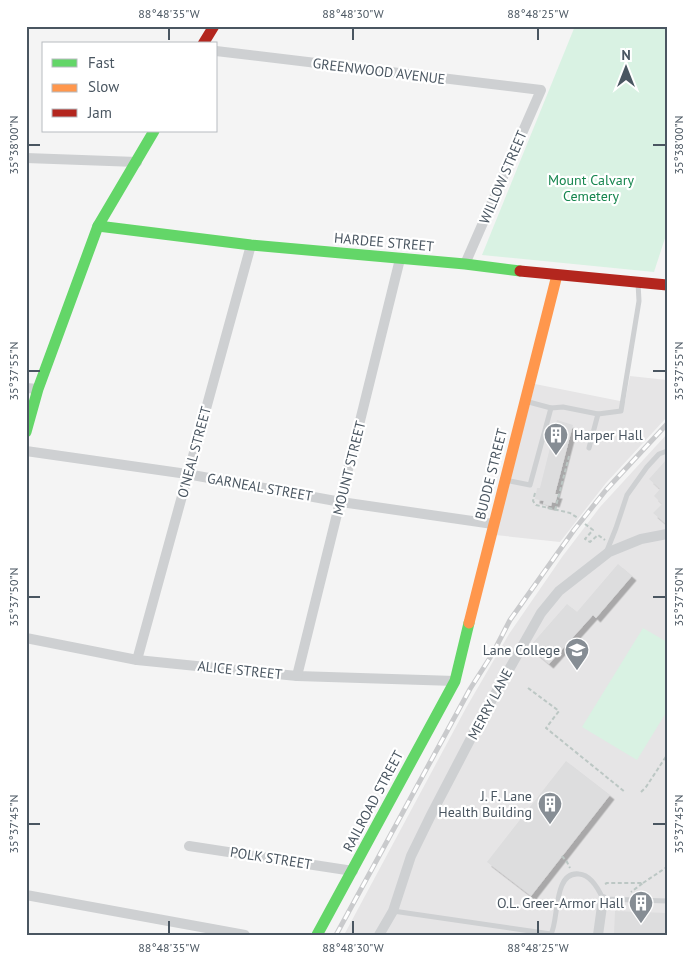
<svg xmlns="http://www.w3.org/2000/svg" width="693" height="961" font-family="'PT Sans',sans-serif">
  <style>
    .education { fill: #e6e5e6 }
    .green { fill: #d9f2e3 }
    .building { fill: #ddddde; filter: url(#shadow) }
    .lines { fill: none; stroke-linecap: round; stroke-linejoin: round }
    .path { stroke: #bcc7c4; stroke-width: 2; stroke-dasharray: 4 2.5; stroke-linecap: butt }
    .lane { stroke: #ced0d2; stroke-width: 5 }
    .street { stroke: #ced0d2; stroke-width: 10 }
    .fast { stroke: #63d668; stroke-width: 11 }
    .slow { stroke: #ff974d; stroke-width: 11 }
    .jam { stroke: #b3261e; stroke-width: 11 }
    .rail-casing { stroke: #c9cacc; stroke-width: 5 }
    .rail { stroke: #fff; stroke-width: 3; stroke-dasharray: 9; stroke-linecap: butt }
    .ticks { fill: none; stroke: #4a5661; stroke-width: 2 }
    .labels { text-anchor: middle; stroke-width: 4.5; stroke-linejoin: round; paint-order: stroke }
    .street-label { font-size: 14px; fill: #4a5661; stroke: #fff }
    .park-label { font-size: 14px; fill: #17864f; stroke: #fff }
    .poi-label { font-size: 14px; fill: #4a5661; stroke: #fff; text-anchor: end }
    .neatline { fill: none; stroke: #4a5661; stroke-width: 2 }
    .ticks-label { font-size: 12px; text-anchor: middle; fill: #4a5661 }
  </style>
  <defs>
    <filter id="shadow"><feDropShadow dx="4.5" dy="4.5" stdDeviation="0" flood-color="#0004"/></filter>
  </defs>
  <rect width="100%" height="100%" fill="#f4f4f4"/>
  <g class="education">
    <polygon points="630,376 667,380 667,417 606,483 560,542 495,535 535,384 625,402"/>
    <polygon points="667,434 667,935 344,935 466,708 509,634 562,557 600,507"/>
  </g>
  <g class="green">
    <polygon points="575,26 667,26 667,232 654,272 482,255"/>
    <polygon points="643,628 667,642 667,711 637,760 582,727"/>
  </g>
  <g class="building">
    <polygon points="557,420 573,425 555,494 558,494 555,503 552,502 551,506 543,504 544,501 535,499 537,488 540,488"/>
    <polygon points="667,459 667,525 653,513 662,504 654,496 660,489 649,479"/>
    <polygon points="618,564 632,576 596,618 593,615 549,664 529,647 531,645 567,604 577,612"/>
    <polygon points="566,761 610,795 531,896 487,862"/>
    <polygon points="615,911 667,913 667,935 614,935"/>
  </g>
  <g class="lines">
    <g class="path">
      <polyline points="535,493 533,501 536,505 570,513 578,518"/>
      <polyline points="555,510 569,456"/>
      <polyline points="585,524 593,530 585,539 590,542 598,535 605,540"/>
      <polyline points="528,688 559,711 546,728 625,792"/>
      <polyline points="641,792 646,787 667,755"/>
      <polyline points="562,856 567,862 570,868"/>
      <polyline points="643,883 667,867"/>
      <polyline points="605,884 607,883 643,883 631,892"/>
    </g>
    <g class="lane">
      <polyline points="551,408 563,407 598,414 589,448"/>
      <polyline points="598,414 621,411 639,301 638,283"/>
      <polyline points="505,480 530,485 551,408 525,401"/>
      <polyline points="606,553 616,528 627,495 647,467 659,454 667,451"/>
      <path d="M393 911 551 934C559 920 553 871 579 874 591 875 599 890 603 899L667 901"/>
    </g>
    <g class="street">
      <polyline points="216,51 541,90 465,264"/>
      <polyline points="26,158 137,162"/>
      <polyline points="26,388 38,389"/>
      <polyline points="26,451 187,474 341,502 493,524"/>
      <polyline points="26,638 137,660 297,676 455,681"/>
      <polyline points="137,660 251,245"/>
      <polyline points="297,676 400,259"/>
      <polyline points="189,846 353,871"/>
      <polyline points="26,895 245,935"/>
      <polyline points="379,935 393,911 411,856 432,813 481,719 541,613 559,591 609,552 641,539 667,534"/>
      <polyline points="598,935 603,899"/>
    </g>
    <g class="fast">
      <polyline points="98,226 251,245 465,264 520,271"/>
      <polyline points="26,432 38,389 98,226 154,131"/>
      <polyline points="317,935 455,681 469,623"/>
    </g>
    <polyline class="slow" points="469,623 557,275"/>
    <g class="jam">
      <polyline points="203,44 214,26"/>
      <polyline points="520,271 667,285"/>
    </g>
    <defs>
      <polyline id="rail" points="336,935 470,689 493,653 510,620 574,530 606,490 667,424"/>
    </defs>
    <use href="#rail" class="rail-casing"/>
    <use href="#rail" class="rail"/>
  </g>
  <path class="ticks" d="M169 28V40M353 28V40M538 28V40M28 145H40M653 145H666M28 371H40M653 371H666M28 597H40M653 597H666M28 824H40M653 824H666M169 921V934M353 921V934M538 921V934"/>
  <defs>
    <symbol id="building-pin" viewBox="-11 -11 22 30"><path d="M0 17L-7.5 6A9.5 9.5 0 1 1 7.5 6Z" fill="#868d94" stroke="#fff"/><path d="M-4-6H4V6H1V3H-1V6H-4ZM-2.5-4.3h1.7v1.8h-1.7ZM.8-4.3h1.7v1.8H.8ZM-2.5-1h1.7V.8h-1.7ZM.8-1h1.7V.8H.8Z" fill="#fff"/></symbol>
    <symbol id="university-pin" viewBox="-11 -11 22 30"><path d="M0 17L-7.5 6A9.5 9.5 0 1 1 7.5 6Z" fill="#868d94" stroke="#fff"/><path d="M0-5L7-2L0 1L-7-2ZM-4 1L0 2.5L4 1V4Q0 6-4 4Z" fill="#fff"/></symbol>
  </defs>
  <g fill-rule="evenodd">
    <use href="#building-pin" x="542" y="421" width="28" height="38"/>
    <use href="#university-pin" x="563" y="636" width="28" height="38"/>
    <use href="#building-pin" x="536" y="790" width="28" height="38"/>
    <use href="#building-pin" x="627" y="889" width="28" height="38"/>
  </g>
  <g class="labels">
    <g class="street-label">
      <text transform="translate(379 71) rotate(7)" y="5">GREENWOOD AVENUE</text>
      <text transform="translate(503 177) rotate(-67)" y="5">WILLOW STREET</text>
      <text transform="translate(384 242) rotate(5)" y="5">HARDEE STREET</text>
      <text transform="translate(194 452) rotate(-75)" y="5">O'NEAL STREET</text>
      <text transform="translate(349 468) rotate(-76)" y="5">MOUNT STREET</text>
      <text transform="translate(491 474) rotate(-76)" y="5">BUDDE STREET</text>
      <text transform="translate(260 487) rotate(10)" y="5">GARNEAL STREET</text>
      <text transform="translate(240 670) rotate(6)" y="5">ALICE STREET</text>
      <text transform="translate(490 704) rotate(-62)" y="5">MERRY LANE</text>
      <text transform="translate(373 801) rotate(-62)" y="5">RAILROAD STREET</text>
      <text transform="translate(271 858) rotate(9)" y="5">POLK STREET</text>
    </g>
    <g class="park-label">
      <text x="591" y="185">Mount Calvary<tspan x="591" dy="16">Cemetery</tspan></text>
    </g>
    <g class="poi-label">
      <text x="574" y="440" text-anchor="start">Harper Hall</text>
      <text x="560" y="655">Lane College</text>
      <text x="532" y="801">J. F. Lane<tspan x="532" dy="16">Health Building</tspan></text>
      <text x="624" y="908">O.L. Greer-Armor Hall</text>
    </g>
  </g>
  <rect width="693" height="961" fill="none" stroke="#ffffff" stroke-width="55"/>
  <rect x="42" y="42" width="175" height="90" fill="#ffffff" stroke="#b7bbc0"/>
  <rect x="52" y="59" width="25" height="8" fill="#63d668" stroke="#b7bbc0"/>
  <text x="88" y="68" font-size="15" fill="#4a5661">Fast</text>
  <rect x="52" y="84" width="25" height="8" fill="#ff974d" stroke="#b7bbc0"/>
  <text x="88" y="92" font-size="15" fill="#4a5661">Slow</text>
  <rect x="52" y="109" width="25" height="8" fill="#b3261e" stroke="#b7bbc0"/>
  <text x="88" y="118" font-size="15" fill="#4a5661">Jam</text>
  <g transform="translate(626 68)" stroke="#ffffff" stroke-width="4" paint-order="stroke">
  <path d="M0-4L9 19L0 12L-9 19Z" fill="#4a5661"/>
  <text y="-8" font-size="14" font-weight="bold" text-anchor="middle" fill="#4a5661">N</text>
  </g>
  <rect x="28" y="28" width="638" height="906" class="neatline"/>
  <g class="ticks-label">
    <text x="169" y="18">88°48'35"W</text>
    <text x="353" y="18">88°48'30"W</text>
    <text x="538" y="18">88°48'25"W</text>
    <text transform="translate(14 145) rotate(-90)" y="4">35°38'00"N</text>
    <text transform="translate(679 145) rotate(-90)" y="4">35°38'00"N</text>
    <text transform="translate(14 371) rotate(-90)" y="4">35°37'55"N</text>
    <text transform="translate(679 371) rotate(-90)" y="4">35°37'55"N</text>
    <text transform="translate(14 597) rotate(-90)" y="4">35°37'50"N</text>
    <text transform="translate(679 597) rotate(-90)" y="4">35°37'50"N</text>
    <text transform="translate(14 824) rotate(-90)" y="4">35°37'45"N</text>
    <text transform="translate(679 824) rotate(-90)" y="4">35°37'45"N</text>
    <text x="169" y="952">88°48'35"W</text>
    <text x="353" y="952">88°48'30"W</text>
    <text x="538" y="952">88°48'25"W</text>
  </g>
</svg>
